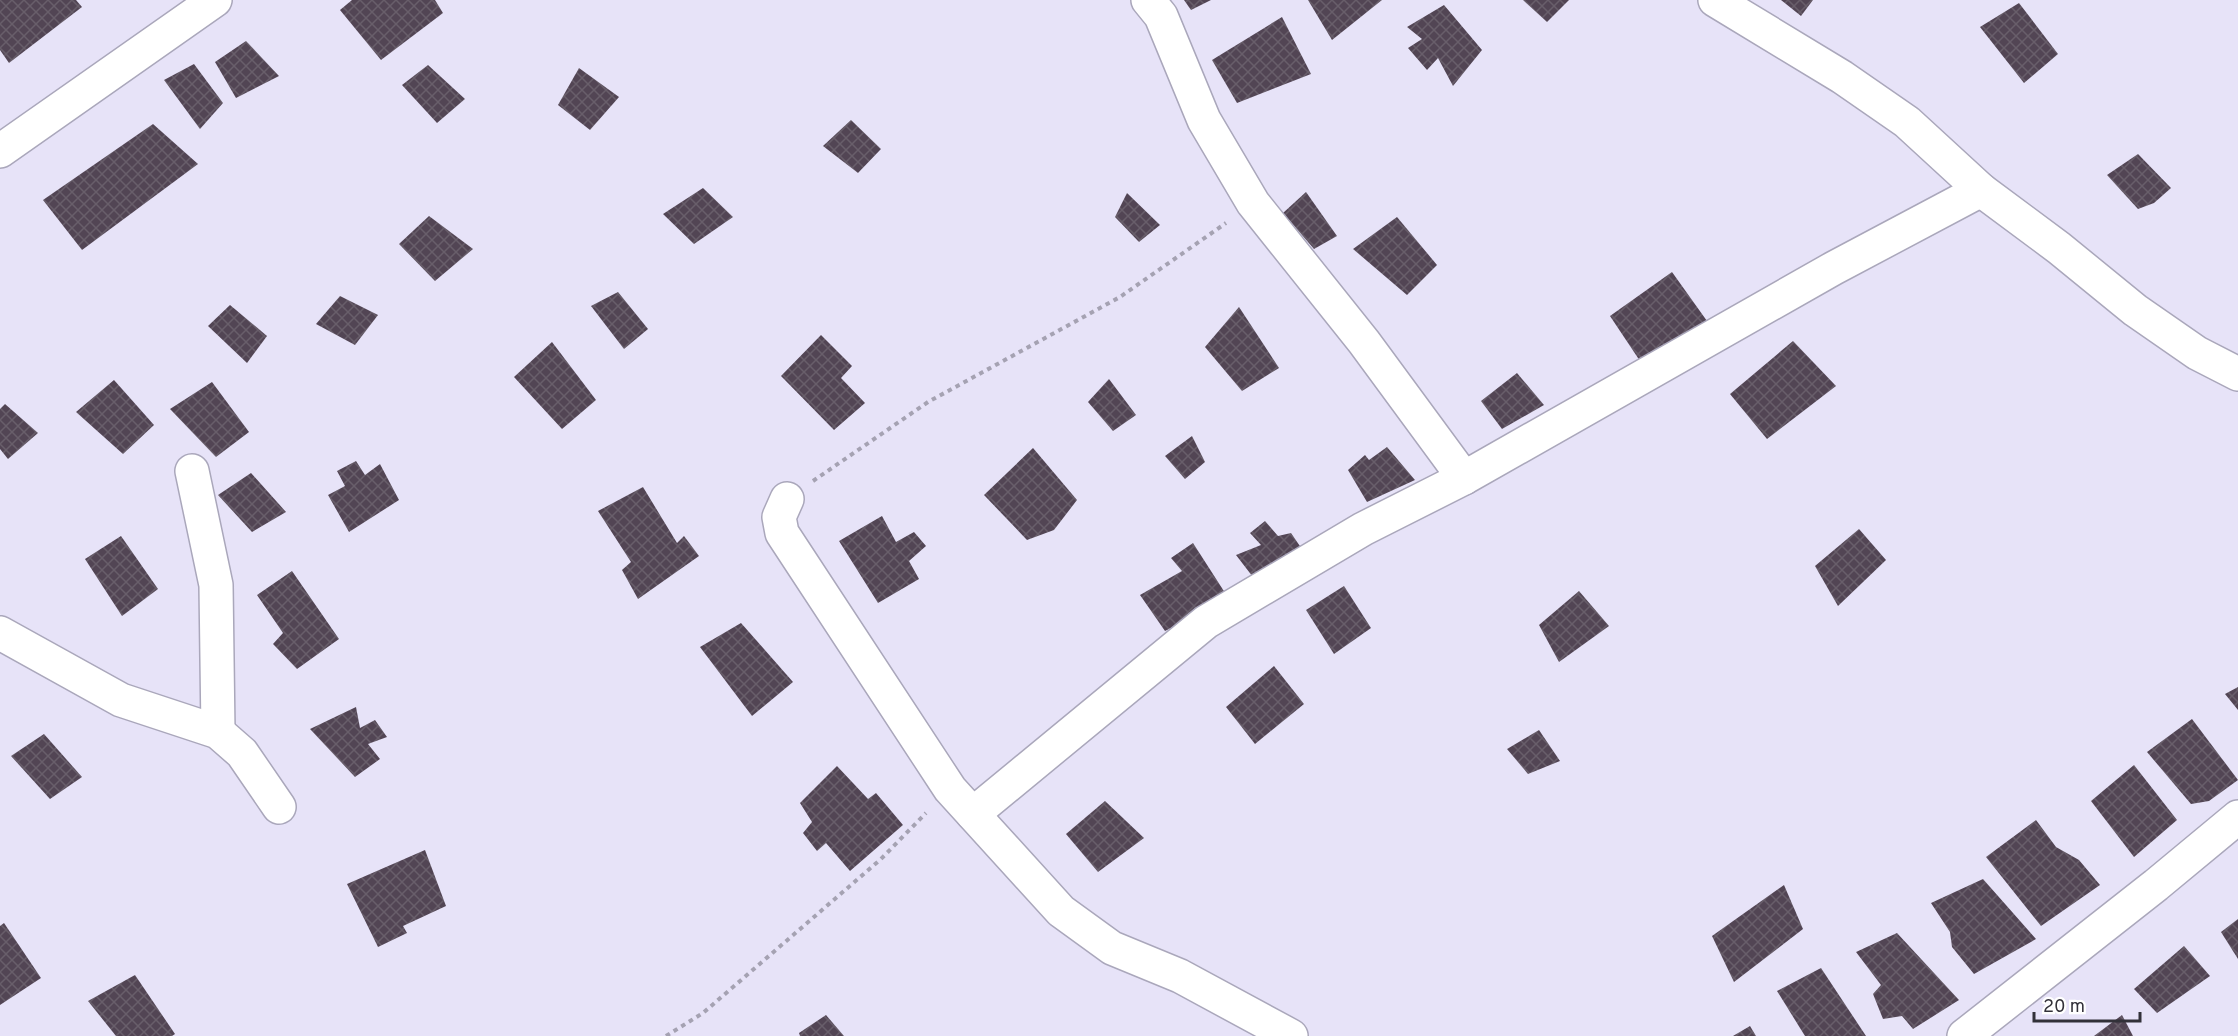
<svg xmlns="http://www.w3.org/2000/svg" width="2238" height="1036" font-family="Overpass,sans-serif">
  <style>
    .building { fill: url(#building-cross-hatch) }
    .lines { fill: none; stroke-linecap: round; stroke-linejoin: round }
    .minor-casing { stroke: #aaa7bb; stroke-width: 36 }
    .path { stroke: #a5a2b2; stroke-width: 4; stroke-dasharray: 4.5 4.5; stroke-linecap: butt }
    .minor { stroke: #fff; stroke-width: 33 }
  </style>
  <defs>
    <pattern id="building-cross-hatch" width="8" height="8" patternUnits="userSpaceOnUse" patternTransform="scale(1.5)"><rect width="8" height="8" fill="#524554"/><path d="M0 0l8 8M0 8l8-8" fill="none" stroke="#685e6a"/></pattern>
  </defs>
  <rect width="100%" height="100%" fill="#e7e3f8"/>
  <g class="building">
    <polygon points="0,0 76,0 82,7 9,63 0,50"/>
    <polygon points="352,0 435,0 443,13 381,60 340,10"/>
    <polygon points="1184,0 1211,0 1191,10"/>
    <polygon points="1308,0 1382,0 1332,40"/>
    <polygon points="1523,0 1569,0 1547,22"/>
    <polygon points="1781,0 1813,0 1801,16"/>
    <polygon points="2019,3 2058,54 2024,83 1980,27"/>
    <polygon points="1444,5 1482,50 1453,86 1438,58 1427,70 1408,48 1422,39 1407,27"/>
    <polygon points="1282,17 1311,74 1237,103 1212,60"/>
    <polygon points="246,41 279,76 236,98 215,62"/>
    <polygon points="194,64 223,103 200,129 164,80"/>
    <polygon points="428,65 465,99 437,123 402,85"/>
    <polygon points="579,68 619,97 590,130 558,105"/>
    <polygon points="851,120 881,149 858,173 823,146"/>
    <polygon points="153,124 198,164 82,250 43,200"/>
    <polygon points="2138,154 2171,188 2154,203 2138,209 2107,175"/>
    <polygon points="703,188 733,217 694,244 663,214"/>
    <polygon points="1306,192 1337,236 1314,249 1283,213"/>
    <polygon points="1127,193 1160,225 1139,242 1115,217"/>
    <polygon points="429,216 473,249 435,281 399,244"/>
    <polygon points="1397,217 1437,265 1407,295 1353,249"/>
    <polygon points="1672,272 1707,321 1640,361 1610,316"/>
    <polygon points="618,292 648,329 624,349 591,306"/>
    <polygon points="340,296 378,315 355,345 316,324"/>
    <polygon points="230,305 267,336 247,363 208,326"/>
    <polygon points="1239,307 1279,368 1242,391 1205,347"/>
    <polygon points="821,335 852,366 841,378 865,403 834,430 781,376"/>
    <polygon points="1793,341 1836,386 1767,439 1730,394"/>
    <polygon points="552,342 596,400 562,429 514,377"/>
    <polygon points="1517,373 1544,405 1502,429 1481,401"/>
    <polygon points="1109,379 1136,415 1113,431 1088,402"/>
    <polygon points="114,380 154,425 123,454 76,412"/>
    <polygon points="212,382 249,432 216,457 170,409"/>
    <polygon points="5,404 38,433 8,459 0,449 0,409"/>
    <polygon points="1192,436 1205,462 1185,479 1165,456"/>
    <polygon points="1387,447 1415,480 1367,502 1348,470 1365,455 1369,460"/>
    <polygon points="1033,448 1077,500 1054,530 1027,540 984,495"/>
    <polygon points="356,461 365,475 380,464 399,500 349,532 328,495 345,486 337,471"/>
    <polygon points="251,473 286,512 252,532 218,495"/>
    <polygon points="643,487 677,543 684,536 699,556 638,599 622,570 631,562 598,511"/>
    <polygon points="882,516 896,542 914,532 926,546 909,561 919,579 878,603 839,541"/>
    <polygon points="1265,521 1278,536 1291,533 1304,552 1256,581 1236,555 1261,545 1250,533"/>
    <polygon points="1859,529 1886,560 1838,606 1815,566"/>
    <polygon points="121,536 158,589 122,616 85,559"/>
    <polygon points="1193,543 1229,599 1165,631 1140,595 1182,571 1171,558"/>
    <polygon points="292,571 339,639 297,669 273,644 283,633 257,595"/>
    <polygon points="1344,586 1371,628 1334,654 1306,610"/>
    <polygon points="1579,591 1609,626 1559,662 1539,625"/>
    <polygon points="741,623 793,682 752,716 700,647"/>
    <polygon points="1274,666 1304,704 1255,744 1226,707"/>
    <polygon points="2238,687 2238,710 2225,694"/>
    <polygon points="356,707 360,728 375,720 387,737 368,744 380,759 355,777 310,729"/>
    <polygon points="2192,719 2238,780 2209,801 2191,804 2147,752"/>
    <polygon points="1539,730 1560,761 1528,774 1507,749"/>
    <polygon points="44,734 82,777 50,799 11,756"/>
    <polygon points="2134,765 2177,820 2134,857 2091,801"/>
    <polygon points="837,766 868,799 876,793 903,825 850,871 826,843 817,851 803,833 812,822 800,803"/>
    <polygon points="1105,801 1144,838 1098,872 1066,834"/>
    <polygon points="2036,820 2056,847 2079,860 2100,885 2041,926 1986,857"/>
    <polygon points="425,850 446,906 403,926 407,933 378,947 347,884"/>
    <polygon points="1983,879 2036,939 1974,974 1952,947 1950,932 1931,903"/>
    <polygon points="1784,885 1803,929 1734,982 1712,936"/>
    <polygon points="2238,919 2238,959 2221,932"/>
    <polygon points="4,923 41,978 0,1005 0,926"/>
    <polygon points="1897,933 1959,1000 1913,1029 1902,1016 1883,1019 1873,994 1881,985 1856,952"/>
    <polygon points="2184,946 2210,976 2157,1013 2134,989"/>
    <polygon points="1821,968 1866,1036 1805,1036 1777,991"/>
    <polygon points="135,975 175,1034 172,1036 116,1036 88,1001"/>
    <polygon points="826,1015 844,1036 800,1036 799,1033"/>
    <polygon points="2122,1015 2133,1036 2094,1036"/>
    <polygon points="1750,1026 1756,1036 1733,1036"/>
  </g>
  <g class="lines">
    <defs>
      <g id="minor">
        <polyline points="1148,0 1161,16 1204,120 1253,203 1364,342 1464,478"/>
        <polyline points="1715,0 1842,77 1907,122 1981,190 2059,248 2135,310 2197,353 2238,374"/>
        <polyline points="0,151 215,0"/>
        <polyline points="192,471 216,585 218,732"/>
        <polyline points="787,499 779,517 782,533 950,789 1061,911 1112,948 1180,976 1291,1036"/>
        <polyline points="0,633 121,700 218,732 242,753 279,807"/>
        <polyline points="973,814 1206,622 1363,529 1464,478 1834,268 1981,190"/>
        <polyline points="1964,1036 2156,885 2238,817"/>
      </g>
    </defs>
    <use href="#minor" class="minor-casing"/>
    <g class="path">
      <polyline points="813,481 928,402 1120,297 1226,223"/>
      <polyline points="666,1036 703,1013 881,859 926,813"/>
    </g>
    <use href="#minor" class="minor"/>
  </g>
  <path d="M2034 1012v9h106v-9" fill="none" stroke="#323139" stroke-width="3"/>
  <text x="2043" y="1012" font-size="18" fill="#323139" stroke="#ffffff" stroke-width="4.5" paint-order="stroke">20 m</text>
</svg>
